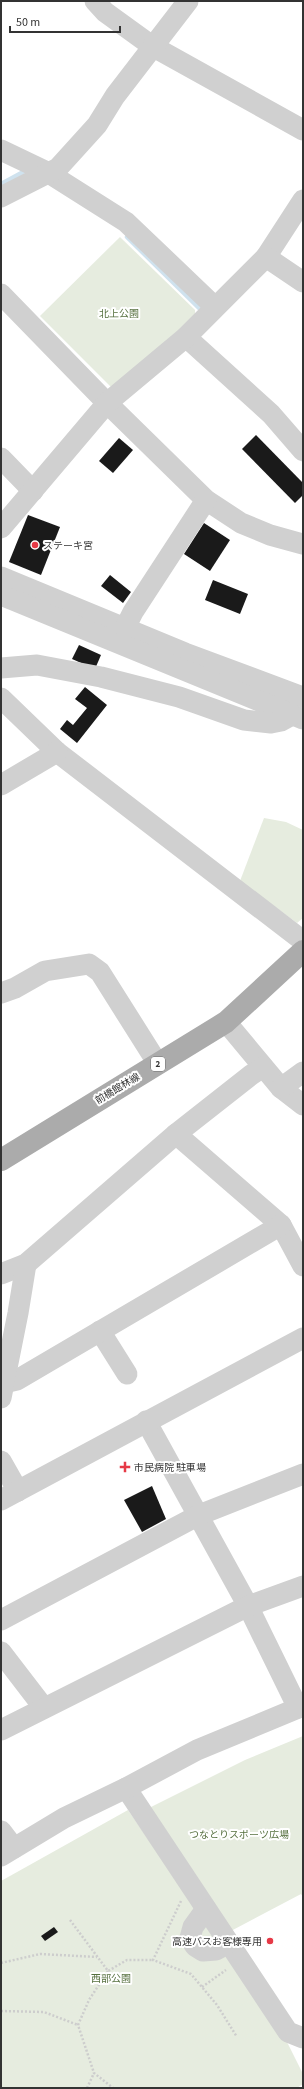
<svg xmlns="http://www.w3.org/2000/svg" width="304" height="2089" font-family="'Source Sans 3','Noto Sans JP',sans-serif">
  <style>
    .green { fill: #e6ecdf }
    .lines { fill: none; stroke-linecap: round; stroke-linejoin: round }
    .stream { stroke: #cfe2ee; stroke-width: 4.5 }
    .building { fill: #1a1a1a }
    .path { stroke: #cdcdcd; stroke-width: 2.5; stroke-dasharray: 2 2; stroke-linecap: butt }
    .minor { stroke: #d0d0d0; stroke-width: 21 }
    .major { stroke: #ababab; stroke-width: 22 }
    .poi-dot { fill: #e63946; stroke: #fff; stroke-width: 1.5 }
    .labels { text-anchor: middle; stroke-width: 4; stroke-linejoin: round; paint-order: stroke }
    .shield { fill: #fff; stroke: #707070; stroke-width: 1 }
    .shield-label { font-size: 9px; font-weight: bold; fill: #333 }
    .park-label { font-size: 10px; fill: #56703f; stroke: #fff }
    .poi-label { font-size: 10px; fill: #333; stroke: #fff; text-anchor: start }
    .street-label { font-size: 10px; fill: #333; stroke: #fff }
  </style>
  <rect width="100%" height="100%" fill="#fff"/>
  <g class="green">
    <polygon points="120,237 195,310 195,318 112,388 40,316"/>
    <polygon points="264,818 286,822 303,830 303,918 297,923 240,881"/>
    <polygon points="303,1736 303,1897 301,1894 229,1932 147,1809 245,1760"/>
    <polygon points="128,1810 286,2040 303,2074 303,2084 297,2088 1,2088 1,1881"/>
  </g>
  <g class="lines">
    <g class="stream">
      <polyline points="1,184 25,171 27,172"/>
      <polyline points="127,237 201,310"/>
    </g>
  </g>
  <g class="building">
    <polygon points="256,435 303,483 303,495 295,503 242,449"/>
    <polygon points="119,438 133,450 113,473 99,461"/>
    <polygon points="28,515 60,527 41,575 9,562"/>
    <polygon points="204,523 230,540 210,571 184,554"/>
    <polygon points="110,575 131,592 123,603 101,586"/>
    <polygon points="213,580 248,594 240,614 205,600"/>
    <polygon points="79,645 101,655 95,669 72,659"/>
    <polygon points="85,687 107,705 77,743 60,729 67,720 73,725 87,708 75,699"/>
    <polygon points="152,1486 166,1519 142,1532 124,1500"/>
    <polygon points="54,1927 58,1932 45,1941 41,1936"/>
  </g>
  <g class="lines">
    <g class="path">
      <polyline points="181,1901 153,1960 191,1974 217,2005 237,2037"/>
      <polyline points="70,1920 108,1971 127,1960 153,1960"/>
      <polyline points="1,1963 40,1954 97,1957"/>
      <polyline points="108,1971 89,2000 78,2025 94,2073 113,2088"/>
      <polyline points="202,1987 226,1970"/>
      <polyline points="1,2011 44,2012 78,2025"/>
      <polyline points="87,2088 94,2073"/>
    </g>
    <g class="minor">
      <polyline points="95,1 105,12 152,46 303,130"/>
      <polyline points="1,150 47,172 126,222 215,307"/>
      <polyline points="1,197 58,168 97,125 115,96 188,1"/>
      <polyline points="266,257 303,200"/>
      <polyline points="1,294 107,403 206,500 241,523 270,535 303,544"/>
      <polyline points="186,337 271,414 303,451"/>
      <polyline points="1,458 33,491"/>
      <polyline points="1,528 107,403 186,337 266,257 303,282"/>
      <polyline points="1,577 185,653 303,697"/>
      <polyline points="1,595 303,719"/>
      <polyline points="125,628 133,612 206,500"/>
      <polyline points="1,668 37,665 101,677 179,697 244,720 271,723 281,721 292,715"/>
      <polyline points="1,698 57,752 303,941"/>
      <polyline points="1,785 57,752"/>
      <polyline points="1,993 15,988 45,971 89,964 100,972 158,1064"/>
      <polyline points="226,1022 281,1088 303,1105"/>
      <polyline points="281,1088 303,1072"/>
      <polyline points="176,1134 281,1225 303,1266"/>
      <polyline points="1,1274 26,1264 176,1134 251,1075 263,1067"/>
      <polyline points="100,1331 127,1374"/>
      <polyline points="4,1383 17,1380 281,1225"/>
      <polyline points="1,1398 18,1313 26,1264"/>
      <polyline points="146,1421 248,1606 298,1708"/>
      <polyline points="1,1461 18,1491"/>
      <polyline points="1,1500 303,1338"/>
      <polyline points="1,1620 199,1515 303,1474"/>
      <polyline points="1,1652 44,1708"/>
      <polyline points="1,1730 248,1606 303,1586"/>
      <polyline points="126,1788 288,2032 303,2038"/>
      <polyline points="1,1831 14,1848"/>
      <polyline points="1,1856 64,1818 126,1788 197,1750 303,1706"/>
      <polyline points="206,1909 193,1927 190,1938 195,1946 203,1951 216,1950 229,1943"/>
    </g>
    <polyline class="major" points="1,1160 226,1022 303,951"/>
  </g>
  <g class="poi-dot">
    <circle cx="35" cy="545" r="4"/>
    <path d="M123 1461h4v4h4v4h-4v4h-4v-4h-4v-4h4z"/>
    <circle cx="270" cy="1941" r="4"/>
  </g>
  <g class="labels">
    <rect class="shield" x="151" y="1057" width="14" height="14" rx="3"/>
    <g class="shield-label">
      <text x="158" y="1067">2</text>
    </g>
    <g class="park-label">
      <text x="119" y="317">北上公園</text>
      <text x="239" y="1838">つなとりスポーツ広場</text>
      <text x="111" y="1982">西部公園</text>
    </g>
    <g class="poi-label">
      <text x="43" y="549">ステーキ宮</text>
      <text x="134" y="1471">市民病院 駐車場</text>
      <text x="262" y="1945" text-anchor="end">高速バスお客様専用</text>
    </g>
    <g class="street-label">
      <text transform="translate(117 1088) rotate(-31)" y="4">前橋館林線</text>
    </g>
  </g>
  <rect width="304" height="2089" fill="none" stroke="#333333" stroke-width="4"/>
  <path d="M10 26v6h110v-6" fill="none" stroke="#333333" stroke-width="2"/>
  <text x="16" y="26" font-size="12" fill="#333333" stroke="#ffffff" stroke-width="3" paint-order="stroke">50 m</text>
</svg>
